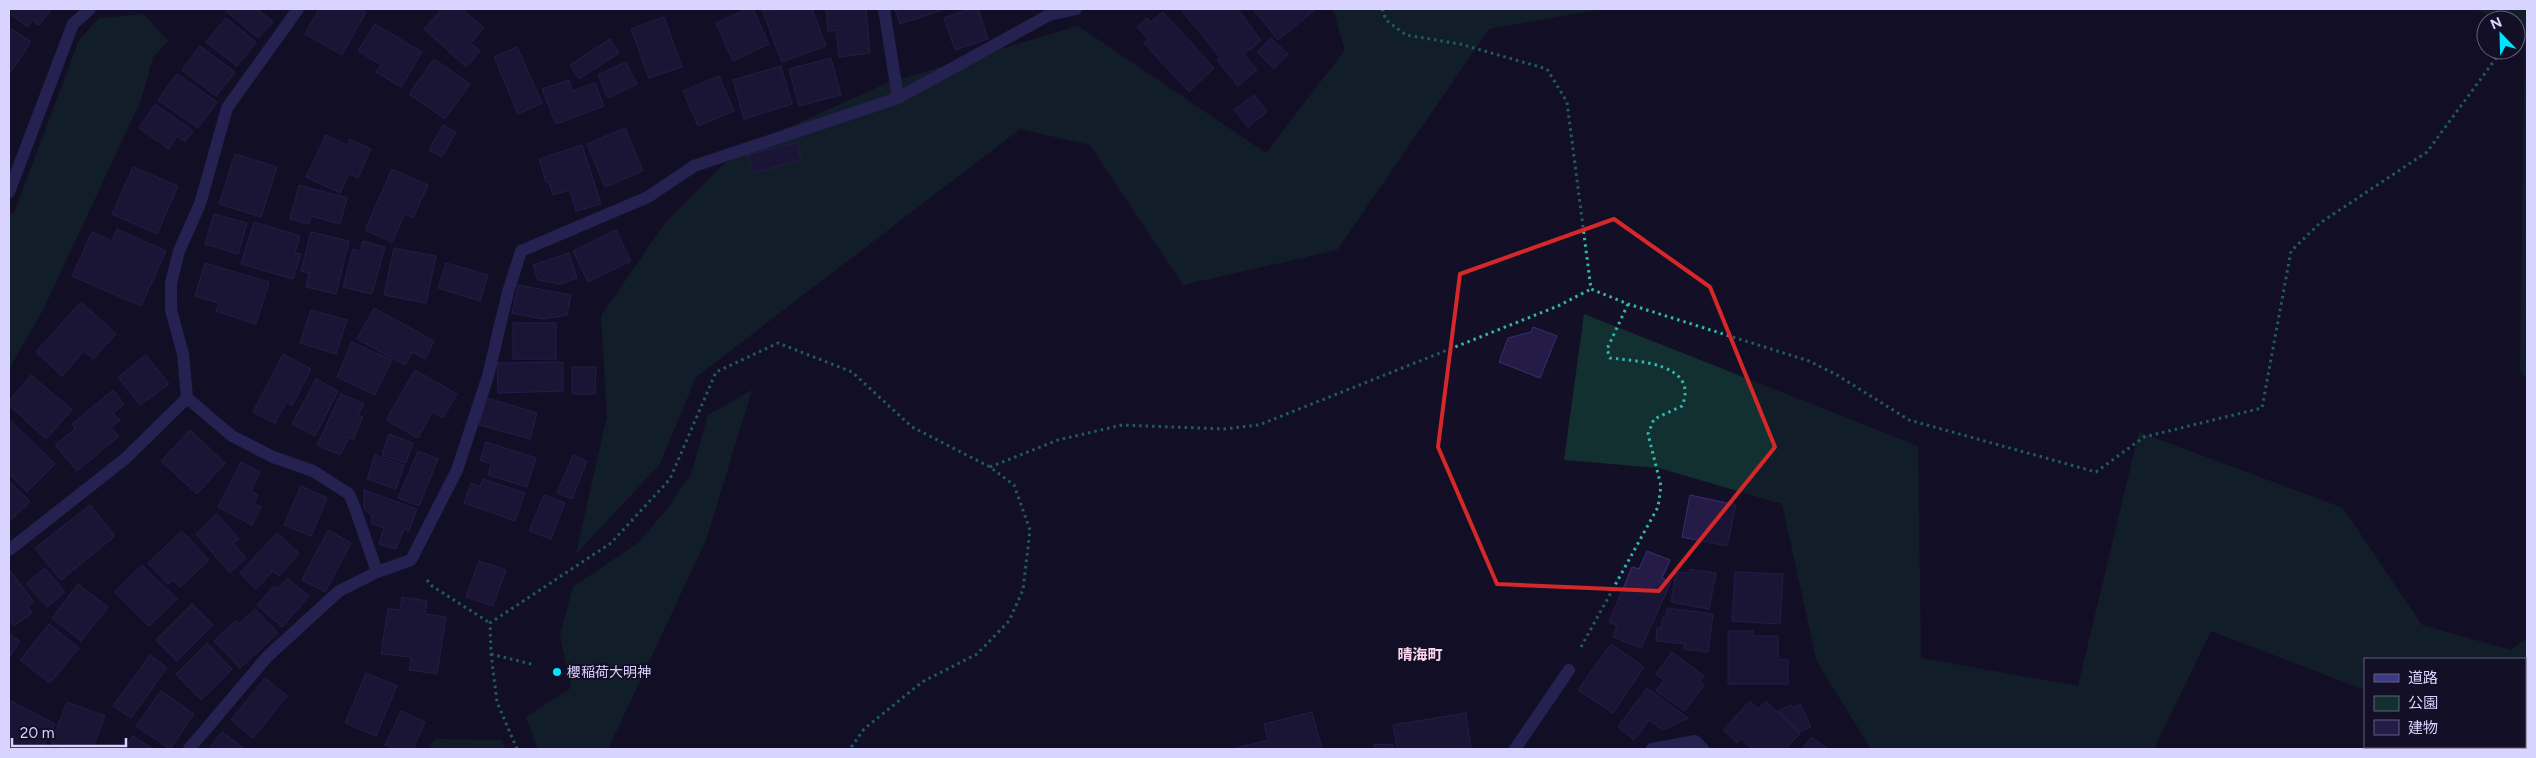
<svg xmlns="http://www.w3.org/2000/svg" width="2536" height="758" font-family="Figtree,'Noto Sans JP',sans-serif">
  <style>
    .green { fill: #12302f }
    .building { fill: #241b47; stroke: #3b2d73 }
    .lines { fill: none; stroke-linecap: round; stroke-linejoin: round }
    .path { stroke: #2fb8b0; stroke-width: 3; stroke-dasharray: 2.5 4; stroke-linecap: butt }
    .service { stroke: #3d3a85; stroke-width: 12 }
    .minor { stroke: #3d3a85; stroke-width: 12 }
    .marked { fill: none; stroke: #d62828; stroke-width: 4; stroke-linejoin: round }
    .poi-dot { fill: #00e5ff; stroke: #130f26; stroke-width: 2 }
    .labels { text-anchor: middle; stroke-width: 4; stroke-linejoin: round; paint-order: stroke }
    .poi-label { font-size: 14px; fill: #d9d4ff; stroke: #130f26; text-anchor: start }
    .neighbourhood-label { font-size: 15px; font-weight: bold; fill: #ffd6f0; stroke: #130f26 }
  </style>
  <rect width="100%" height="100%" fill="#130f26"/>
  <g class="green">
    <polygon points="1333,9 1602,9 1489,29 1337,250 1183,285 1090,145 1020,129 696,377 660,464 576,554 607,416 601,316 665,223 738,150 887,83 1078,26 1266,153 1345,50"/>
    <polygon points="2474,9 2527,9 2527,379 2520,371 2525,28 2516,25 2516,20 2504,20"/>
    <polygon points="144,14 168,41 153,57 141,100 44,308 9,369 9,213 14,213 79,40 99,18"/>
    <polygon points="1584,314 1918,446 1921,658 2078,686 2139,432 2343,508 2422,625 2511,650 2527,638 2527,710 2525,710 2525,659 2365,659 2365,690 2211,631 2154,749 1871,749 1817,662 1782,504 1659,468 1564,460"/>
    <polygon points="752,390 706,540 608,749 538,749 526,717 571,688 560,635 573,587 639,542 667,509 691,474 708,415"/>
    <polygon points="435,739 502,740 506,749 429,749"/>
  </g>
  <g class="building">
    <polygon points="9,9 52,9 39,25 32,20 28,27 9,13"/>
    <polygon points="228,9 257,9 273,22 258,38 226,11"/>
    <polygon points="319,9 359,9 366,12 342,55 305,34"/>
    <polygon points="442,9 462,9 484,28 471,43 480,51 466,67 424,29"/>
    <polygon points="747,9 753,9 769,44 733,61 716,23"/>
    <polygon points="812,9 826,46 782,62 762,10"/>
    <polygon points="826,9 866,9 870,53 839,57 836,30 828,31"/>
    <polygon points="895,9 945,9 900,24"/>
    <polygon points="970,9 978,9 988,39 955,50 944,18"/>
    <polygon points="1185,9 1238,9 1261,41 1244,54 1257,70 1238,86 1217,60 1220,57 1182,11"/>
    <polygon points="1255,9 1316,9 1278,40 1254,10"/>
    <polygon points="1163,12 1214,68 1189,92 1144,43 1148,39 1137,27 1147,18 1151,22"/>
    <polygon points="664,17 682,67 649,78 631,29"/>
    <polygon points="226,18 256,42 237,66 206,42"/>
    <polygon points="375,24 422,52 401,87 376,72 381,65 358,51"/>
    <polygon points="10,28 31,42 9,74 9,29"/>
    <polygon points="1271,38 1288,54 1274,69 1257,52"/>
    <polygon points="610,39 619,53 579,79 570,65"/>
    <polygon points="200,46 235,72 216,96 182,70"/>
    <polygon points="517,47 542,103 518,114 494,57"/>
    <polygon points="831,58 841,95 799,106 789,69"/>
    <polygon points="434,59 470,84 445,119 409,94"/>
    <polygon points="626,62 637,84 608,98 598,75"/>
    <polygon points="781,66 792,104 744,119 733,80"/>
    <polygon points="177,74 217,102 198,128 158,100"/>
    <polygon points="719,76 734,111 698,126 683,91"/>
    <polygon points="569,80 572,91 595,83 604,106 556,124 542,89"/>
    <polygon points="1254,95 1267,112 1248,127 1234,110"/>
    <polygon points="155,104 193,131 185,142 177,136 169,149 139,128"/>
    <polygon points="443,125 456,132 442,157 429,150"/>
    <polygon points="625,128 643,171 605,187 587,144"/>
    <polygon points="326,135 347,145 350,139 371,149 358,178 349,174 340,193 306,177"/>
    <polygon points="797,142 801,160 753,173 748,155"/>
    <polygon points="582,145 601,204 576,211 570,190 553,195 549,182 546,182 539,159"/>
    <polygon points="235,154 277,167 261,217 219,204"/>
    <polygon points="133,167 178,186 157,234 112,214"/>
    <polygon points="392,169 428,185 413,218 405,214 392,242 365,230"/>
    <polygon points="299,185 347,198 340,224 311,216 309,224 290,219"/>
    <polygon points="214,214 247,223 238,254 205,244"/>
    <polygon points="254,222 300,236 295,253 301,254 293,279 241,264"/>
    <polygon points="117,229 166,251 141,306 72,276 92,232 112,241"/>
    <polygon points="616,230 631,261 588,282 573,251"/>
    <polygon points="311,232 349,241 336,294 306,287 309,273 301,271"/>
    <polygon points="363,241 385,247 372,294 343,287 353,249 360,251"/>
    <polygon points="394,248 436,256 426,303 384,295"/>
    <polygon points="569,253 577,278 560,284 538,280 533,265"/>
    <polygon points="205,263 269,282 256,324 216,311 219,303 195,296"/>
    <polygon points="446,263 488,275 480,301 438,288"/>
    <polygon points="518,285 571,295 567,315 543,319 512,313"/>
    <polygon points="81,302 116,334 93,359 84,351 62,376 36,352"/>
    <polygon points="374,308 434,341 425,359 412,352 405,365 357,339"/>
    <polygon points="311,310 347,320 336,354 300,343"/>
    <rect x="513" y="323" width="43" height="36"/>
    <polygon points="1533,327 1557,336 1540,378 1499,362 1508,338 1531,332"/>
    <polygon points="352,342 392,360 375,395 337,377"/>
    <polygon points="283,354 311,369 292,406 286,402 275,423 253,412"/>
    <polygon points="146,355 169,384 140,405 118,377"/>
    <polygon points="563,362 563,391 498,393 497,363"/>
    <polygon points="572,367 596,367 595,394 572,394"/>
    <polygon points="415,370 457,394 443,418 432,412 418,438 386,420"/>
    <polygon points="31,375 72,410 46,439 9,405 9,401"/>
    <polygon points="316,379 338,391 315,436 292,424"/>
    <polygon points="113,390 124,404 113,413 120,420 111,427 119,436 77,471 55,445 75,429 72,424"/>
    <polygon points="341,394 364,404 358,415 363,417 353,440 349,437 340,455 317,445"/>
    <polygon points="487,398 537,413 530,439 479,425"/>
    <polygon points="9,419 55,464 27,492 9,474"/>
    <polygon points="190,430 225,463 197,494 161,461"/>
    <polygon points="389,434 413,443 406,463 382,455"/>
    <polygon points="486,442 536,458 527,487 488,475 491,464 480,460"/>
    <polygon points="418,451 438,459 419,506 398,498"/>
    <polygon points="375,455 404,465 396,489 367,479"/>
    <polygon points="573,455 587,461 572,499 557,493"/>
    <polygon points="241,462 260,472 251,491 258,495 254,504 261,507 252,525 218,507"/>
    <polygon points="483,479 525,493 515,521 464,503 471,483 480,487"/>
    <polygon points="9,481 30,502 10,521 9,519"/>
    <polygon points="301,486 327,498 311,536 284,525"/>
    <polygon points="364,490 417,509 409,531 404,529 396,549 379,544 384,528 372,524 372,516 364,509"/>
    <polygon points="544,495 565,503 551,539 529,531"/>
    <polygon points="1690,495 1736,505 1727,546 1682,537"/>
    <polygon points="90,505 115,536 61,580 35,548"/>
    <polygon points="217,514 239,539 233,543 246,558 230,573 196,534"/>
    <polygon points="328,530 351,543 325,592 302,580"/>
    <polygon points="182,531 209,560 180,587 173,580 168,584 148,563"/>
    <polygon points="277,533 299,553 279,576 273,571 256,589 240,573"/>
    <polygon points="1647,551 1670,560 1662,578 1671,582 1641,648 1613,637 1617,626 1609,622 1632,567 1639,569"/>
    <polygon points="479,561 506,570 493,606 466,597"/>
    <polygon points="142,565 177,599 149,626 115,592"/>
    <polygon points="45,568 65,592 47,607 26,583"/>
    <polygon points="9,569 34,602 28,607 32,613 14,626 9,618"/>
    <polygon points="1690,569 1716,573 1709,609 1671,602 1676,572 1689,573"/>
    <polygon points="1735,572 1783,574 1780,624 1732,621"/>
    <polygon points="287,578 309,596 282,627 257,605 274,586 278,589"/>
    <polygon points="78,584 108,607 81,641 52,618"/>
    <polygon points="402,597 427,601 425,614 446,617 437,674 409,670 411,657 381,654 388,608 400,610"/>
    <polygon points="192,604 213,625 177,661 156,640"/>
    <polygon points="1667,608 1713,614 1708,652 1684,649 1685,644 1656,641 1657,628 1661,628 1663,617 1666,617"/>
    <polygon points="255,609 278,633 240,668 214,641 235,621 239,624"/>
    <polygon points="49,624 79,648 50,683 20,660"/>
    <polygon points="1728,631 1753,631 1753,636 1778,636 1778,660 1788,659 1788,684 1728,684"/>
    <polygon points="9,634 20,641 9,658"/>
    <polygon points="207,643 232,669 201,700 176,674"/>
    <polygon points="1611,644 1644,667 1613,713 1578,690"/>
    <polygon points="1672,652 1704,676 1700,682 1704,685 1685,711 1656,691 1664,680 1656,674"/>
    <polygon points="150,655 167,668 131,718 113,706"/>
    <polygon points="366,673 397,686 376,736 345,723"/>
    <polygon points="265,678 287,696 253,738 231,720"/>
    <polygon points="1647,688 1688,718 1663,730 1649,720 1634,740 1618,727"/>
    <polygon points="161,691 194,714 170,749 136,726"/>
    <polygon points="11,701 55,724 42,749 16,749 9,746 9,706"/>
    <polygon points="1750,701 1758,709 1766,701 1800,734 1785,749 1752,749 1741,738 1737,743 1723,730"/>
    <polygon points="67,702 105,716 92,749 66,749 51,743"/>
    <polygon points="1800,704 1811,727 1799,732 1778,711 1791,705 1793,708"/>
    <polygon points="401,711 425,722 413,749 395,749 385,745"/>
    <polygon points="1312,712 1322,749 1233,749 1268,740 1264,724"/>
    <polygon points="1466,713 1471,749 1397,749 1393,725"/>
    <polygon points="222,732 245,749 209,749"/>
    <polygon points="133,736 153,749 124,749"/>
    <polygon points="1811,737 1828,749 1802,749"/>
    <polygon points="1374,744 1393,745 1393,749 1374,749"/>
  </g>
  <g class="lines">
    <g class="path">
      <polyline points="1382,9 1386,20 1406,35 1460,44 1547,69 1567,102 1591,289 1628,304 1809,361 1837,375 1909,420 2096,472 2144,437 2262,408 2291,251 2320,223 2427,152 2502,50"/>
      <polyline points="2516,31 2521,24"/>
      <polyline points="990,467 1058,440 1122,425 1224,429 1259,425 1558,306 1591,289"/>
      <polyline points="427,580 432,586 490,623"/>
      <path d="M1581 647 1658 507 1661 486 1648 434 1654 419 1682 406C1700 363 1636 361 1610 358L1607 349 1628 304"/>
      <polyline points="491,654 535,665"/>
      <polyline points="517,749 497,702 491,654 490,623 611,543 670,479 716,372 778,343 852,372 912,427 990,467 1014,485 1030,530 1023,590 1009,621 977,654 922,682 864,729 850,749"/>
    </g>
    <g class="service">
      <polyline points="884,9 898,98"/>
      <polyline points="9,192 73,24 90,9"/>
      <polyline points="1515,749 1569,670"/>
    </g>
    <g class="minor">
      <polyline points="298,9 227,108 200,204 179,251 171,283 171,310 183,354 187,398 232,436 273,457 313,471 349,494 355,508 377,572"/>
      <polyline points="9,550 126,458 187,398"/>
      <polyline points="189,749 267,657 339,591 377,572 411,560 457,470 488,376 508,292 521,251 648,197 694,166 898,98 1049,15 1076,9"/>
      <polyline points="1652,749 1695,741 1703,749"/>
    </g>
  </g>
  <path d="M0 0H2536V758H0ZM1614 219 1710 287 1775 447 1659 591 1497 584 1438 447 1460 274Z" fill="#130f26" fill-opacity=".55" fill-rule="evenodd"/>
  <path class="marked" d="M1614 219 1710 287 1775 447 1659 591 1497 584 1438 447 1460 274Z"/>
  <circle class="poi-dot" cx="557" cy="672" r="5"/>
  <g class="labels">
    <g class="poi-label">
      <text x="567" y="677">櫻稲荷大明神</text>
    </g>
    <g class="neighbourhood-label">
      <text x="1420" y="660">晴海町</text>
    </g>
  </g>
  <rect width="2536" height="758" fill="none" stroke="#d9d4ff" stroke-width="20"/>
  <rect x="2364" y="658" width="162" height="90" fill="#130f26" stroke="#625e7d"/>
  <rect x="2374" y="674" width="25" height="8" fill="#3d3a85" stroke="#625e7d"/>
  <text x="2408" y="683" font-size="15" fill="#d9d4ff">道路</text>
  <rect x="2374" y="696" width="25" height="15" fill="#12302f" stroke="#625e7d"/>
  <text x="2408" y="708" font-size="15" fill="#d9d4ff">公園</text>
  <rect x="2374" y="720" width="25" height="15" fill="#241b47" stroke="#625e7d"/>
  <text x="2408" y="733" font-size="15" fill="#d9d4ff">建物</text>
  <g transform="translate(2501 35) rotate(337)"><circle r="24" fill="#130f26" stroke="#625e7d"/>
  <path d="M0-4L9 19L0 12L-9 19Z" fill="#00e5ff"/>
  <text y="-8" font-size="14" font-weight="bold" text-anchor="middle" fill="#d9d4ff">N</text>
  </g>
  <path d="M12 738v8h114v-8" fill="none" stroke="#d9d4ff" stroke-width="2.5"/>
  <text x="20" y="738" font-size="15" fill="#d9d4ff" stroke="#130f26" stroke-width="4" paint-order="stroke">20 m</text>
</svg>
